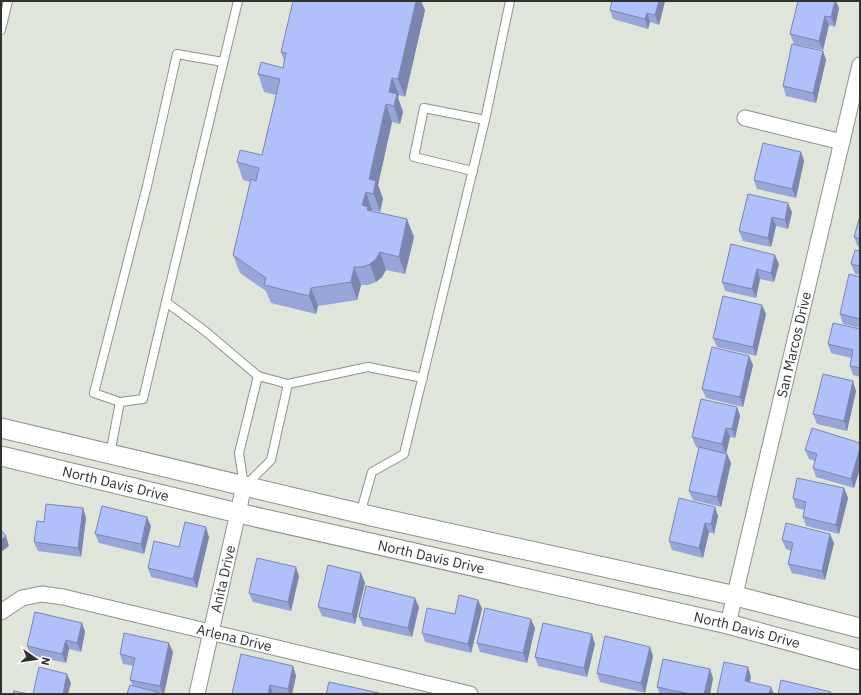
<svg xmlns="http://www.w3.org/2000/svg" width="861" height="695" font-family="'IBM Plex Sans',sans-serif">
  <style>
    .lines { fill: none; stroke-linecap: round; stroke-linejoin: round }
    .service-casing { stroke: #8d9389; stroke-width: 10 }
    .minor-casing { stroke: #8d9389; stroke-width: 17 }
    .tertiary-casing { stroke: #8d9389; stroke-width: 21 }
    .service { stroke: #fff; stroke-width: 8 }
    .minor { stroke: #fff; stroke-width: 15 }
    .tertiary { stroke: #fff; stroke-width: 19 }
    .wall { fill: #97a5d8 }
    .shaded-wall { fill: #7b86b0 }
    .building { fill: #b0c0fb; stroke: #7b86b0 }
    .labels { text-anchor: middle; stroke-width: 3; stroke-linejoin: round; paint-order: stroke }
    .street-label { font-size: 14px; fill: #2f322e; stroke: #fff }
  </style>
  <rect width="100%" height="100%" fill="#dfe5db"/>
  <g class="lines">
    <defs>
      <g id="service">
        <polyline points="238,1 166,302 205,331 258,376 288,384 368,367 423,378"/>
        <polyline points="1,30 8,1"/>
        <polyline points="473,171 414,157 424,108 485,120"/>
        <polyline points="120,402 94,393 147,186 177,54 223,62"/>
        <polyline points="110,454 120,402 143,399 166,302"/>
        <polyline points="244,486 239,453 258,376"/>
        <polyline points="245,486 271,460 288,384"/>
        <polyline points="360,514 372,472 404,454 485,120 510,1"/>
      </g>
      <g id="minor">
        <polyline points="745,118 842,142"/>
        <path id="s1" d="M1 612 22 598 42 594 63 597 470 694"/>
        <path id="s2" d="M728 624 860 65"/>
        <path id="s3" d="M197 694 244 486"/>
      </g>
      <g id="tertiary">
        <polyline points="1,428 371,516 736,596 860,628"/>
        <path id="s4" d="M1 456 238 513 728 624 860 660"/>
      </g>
    </defs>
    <use href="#service" class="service-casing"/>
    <use href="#minor" class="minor-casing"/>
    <use href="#tertiary" class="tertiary-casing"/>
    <use href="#service" class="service"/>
    <use href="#minor" class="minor"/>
    <use href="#tertiary" class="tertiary"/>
  </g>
  <g class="wall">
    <polygon points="612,1 665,1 659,25 650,22 648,29 613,19 610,10"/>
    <polygon points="839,8 835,27 829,25 823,50 794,44 790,34"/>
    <polygon points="425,10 405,97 399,95 398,98 403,112 400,124 392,122 378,185 383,199 380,212 372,210 372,211 414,237 405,274 386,270 382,277 376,282 368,285 361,285 357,300 318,306 316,314 271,303 266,291 240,273 233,255 250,182 243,180 237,162 262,155 276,95 264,92 258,74 283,68 284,61 281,52"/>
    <polygon points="823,51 826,60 816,103 786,96 783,86"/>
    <polygon points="801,152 804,161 796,198 757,189 754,180"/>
    <polygon points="748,194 792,212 788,229 776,226 771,247 743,241 739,231"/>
    <polygon points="860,219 860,247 858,247 854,237"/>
    <polygon points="731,244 779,264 774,282 760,279 756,298 725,291 722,282"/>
    <polygon points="860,251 860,275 855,274 851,264"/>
    <polygon points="860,277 860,328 843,324 840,314"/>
    <polygon points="766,314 756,356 717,347 713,338"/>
    <polygon points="860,329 860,377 853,375 850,366 851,358 831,353 828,344"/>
    <polygon points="749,356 753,365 743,407 706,398 702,389"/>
    <polygon points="856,391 847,431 817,424 813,414"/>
    <polygon points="737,407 740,416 735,438 730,437 726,453 727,454 731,463 721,507 693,500 689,491 699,448 696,447 692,437"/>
    <polygon points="860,443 854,488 816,477 813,468 815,461 809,459 805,450"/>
    <polygon points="844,488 848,498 839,534 806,526 803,517 805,510 796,508 793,498"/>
    <polygon points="715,507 718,516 714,534 709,532 703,558 672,550 669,541"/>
    <polygon points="83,508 86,518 81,557 38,551 34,542 44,522"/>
    <polygon points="151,526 144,554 99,543 95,534"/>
    <polygon points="209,537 197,588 151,577 148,568 179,547"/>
    <polygon points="782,540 834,543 825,580 792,573 788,564 791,551 786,549"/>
    <polygon points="299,576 291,611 253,602 249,593"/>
    <polygon points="365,583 355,624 322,616 318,607"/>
    <polygon points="478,600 482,609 471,653 425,642 422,633 455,614"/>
    <polygon points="419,607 412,637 363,626 359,617"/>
    <polygon points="82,623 85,632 81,652 69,649 66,663 31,655 27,646"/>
    <polygon points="535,628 527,663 480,652 477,643"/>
    <polygon points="595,644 587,677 538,666 535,657"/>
    <polygon points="173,652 164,694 127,694 133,686 130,680 134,666 123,664 120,654"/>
    <polygon points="653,656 645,693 600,682 597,673"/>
    <polygon points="293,666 296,676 292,694 232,694"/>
    <polygon points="713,678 710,694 660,694 657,687"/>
  </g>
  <g class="shaded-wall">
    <polygon points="416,1 421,1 425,10 405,97 398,79"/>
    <polygon points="659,1 665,1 659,25 655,15"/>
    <polygon points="835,1 836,1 839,8 835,27 831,17"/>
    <polygon points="647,13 650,22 648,29 645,19"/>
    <polygon points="825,16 829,25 823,50 819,41"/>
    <polygon points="823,51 826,60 816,103 813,93"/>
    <polygon points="392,78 399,95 398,98 403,112 400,124 389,92"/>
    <polygon points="386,104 392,122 378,185 383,199 380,212 369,179"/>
    <polygon points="801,152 804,161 796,198 792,189"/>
    <polygon points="366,192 372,210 371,214 362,205"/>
    <polygon points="788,203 792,212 788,229 785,220"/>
    <polygon points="772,217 776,226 771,247 768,238"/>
    <polygon points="407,219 414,237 405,274 399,257"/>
    <polygon points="380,252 386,270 382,277 376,282 370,264"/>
    <polygon points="775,255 779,264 774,282 771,273"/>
    <polygon points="354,267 361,285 357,300 351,282"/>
    <polygon points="757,269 760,279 756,298 752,289"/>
    <polygon points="311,288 318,306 316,314 309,296"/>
    <polygon points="762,305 766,314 756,356 753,347"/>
    <polygon points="749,356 753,365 743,407 740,397"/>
    <polygon points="853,381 856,391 847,431 844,421"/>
    <polygon points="737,407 740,416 735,438 732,429"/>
    <polygon points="726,428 730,437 726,454 722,444"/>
    <polygon points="860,448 860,469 854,488 851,479"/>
    <polygon points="727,454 731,463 721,507 717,497"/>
    <polygon points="844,488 848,498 839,534 836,525"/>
    <polygon points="715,507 718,516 714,534 711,524"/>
    <polygon points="83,508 86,518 81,557 78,548"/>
    <polygon points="147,517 151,526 144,554 141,544"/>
    <polygon points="705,523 709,532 703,558 699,548"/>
    <polygon points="206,527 209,537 197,588 193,579"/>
    <polygon points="830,534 834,543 825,580 822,571"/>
    <polygon points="6,536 9,546 1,552 1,540"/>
    <polygon points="296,567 299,576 291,611 288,602"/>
    <polygon points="361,573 365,583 355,624 352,614"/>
    <polygon points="415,598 419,607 412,637 408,628"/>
    <polygon points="478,600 482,609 471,653 468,644"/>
    <polygon points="531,619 535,628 527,663 523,653"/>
    <polygon points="82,623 85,632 81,652 77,643"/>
    <polygon points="592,634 595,644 587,677 584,668"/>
    <polygon points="66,640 69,649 66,663 62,654"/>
    <polygon points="169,643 173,652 164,694 163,694 160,686"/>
    <polygon points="650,647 653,656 645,693 641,683"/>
    <polygon points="293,666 296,676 292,694 289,694 288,689"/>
    <polygon points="748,667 751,677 748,690 745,681"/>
    <polygon points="710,669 713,678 710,694 704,694"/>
    <polygon points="67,674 71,683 68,694 63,694"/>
    <polygon points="270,685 273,694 268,694"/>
    <polygon points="771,687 774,694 769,694"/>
  </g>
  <g class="building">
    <polygon points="293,1 416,1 398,79 392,78 389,92 397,94 394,106 386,104 369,179 376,181 373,194 366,192 362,205 368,207 367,210 407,219 399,257 380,252 376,259 370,264 362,267 354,267 351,282 311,288 309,296 264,285 266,278 233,255 251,179 256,181 259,168 237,162 240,150 262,155 280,79 258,74 261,62 283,68 286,53 281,52"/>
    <polygon points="612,1 659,1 655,15 647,13 645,19 610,10"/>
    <polygon points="798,1 835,1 831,17 825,16 819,41 790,34"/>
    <polygon points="792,44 823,51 813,93 783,86"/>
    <polygon points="763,143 801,152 792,189 754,180"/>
    <polygon points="748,194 788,203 785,220 772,217 768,238 739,231"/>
    <polygon points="859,219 860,219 860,239 854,237"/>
    <polygon points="731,244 775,255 771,273 757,269 752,289 722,282"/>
    <polygon points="855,250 860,251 860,266 851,264"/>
    <polygon points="849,274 860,277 860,319 840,314"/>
    <polygon points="723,296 762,305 753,347 713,338"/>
    <polygon points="833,323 860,329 860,368 850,366 853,350 828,344"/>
    <polygon points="712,347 749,356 740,397 702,389"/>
    <polygon points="823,374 853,381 844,421 813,414"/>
    <polygon points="701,399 737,407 732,429 726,428 722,444 692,437"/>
    <polygon points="812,428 860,443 860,448 851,479 813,468 817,454 805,450"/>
    <polygon points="699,447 727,454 717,497 689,491"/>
    <polygon points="797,478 844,488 836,525 803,517 806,502 793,498"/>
    <polygon points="679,498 715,507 711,524 705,523 699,548 669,541"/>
    <polygon points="46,504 83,508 78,548 34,542 37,521 44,522"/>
    <polygon points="102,506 147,517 141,544 95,534"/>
    <polygon points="185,522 206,527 193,579 148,568 154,541 179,547"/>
    <polygon points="786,523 830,534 822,571 788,564 793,543 782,540"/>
    <polygon points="1,530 6,536 1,540"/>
    <polygon points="257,558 296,567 288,602 249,593"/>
    <polygon points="328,565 361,573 352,614 318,607"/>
    <polygon points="366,586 415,598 408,628 359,617"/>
    <polygon points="459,595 478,600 468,644 422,633 427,608 455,614"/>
    <polygon points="485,608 531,619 523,653 477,643"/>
    <polygon points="35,612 82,623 77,643 66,640 62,654 27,646"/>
    <polygon points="543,623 592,634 584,668 535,657"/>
    <polygon points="124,633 169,643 160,686 130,680 135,658 120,654"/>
    <polygon points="605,636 650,647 641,683 597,673"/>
    <polygon points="241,654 293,666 288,689 270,685 268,694 232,694"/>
    <polygon points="663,659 710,669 704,694 690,694 657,687"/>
    <polygon points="724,662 748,667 745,681 771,687 769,694 717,694"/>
    <polygon points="39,667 67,674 63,694 33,694"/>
    <polygon points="781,680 831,692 831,694 778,694"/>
    <polygon points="329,682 379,693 379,694 326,694"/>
    <polygon points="130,685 157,692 156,694 127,694"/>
    <polygon points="14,691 29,694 13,694"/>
  </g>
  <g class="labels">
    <g class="street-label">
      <text dy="5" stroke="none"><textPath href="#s2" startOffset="287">San Marcos Drive</textPath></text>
      <text dy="5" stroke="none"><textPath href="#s4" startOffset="118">North Davis Drive</textPath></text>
      <text dy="5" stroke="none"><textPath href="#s4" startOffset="442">North Davis Drive</textPath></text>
      <text dy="5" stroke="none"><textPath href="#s3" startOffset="118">Anita Drive</textPath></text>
      <text dy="5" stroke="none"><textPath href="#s4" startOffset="766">North Davis Drive</textPath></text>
      <text dy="5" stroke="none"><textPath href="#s1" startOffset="243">Arlena Drive</textPath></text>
    </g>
  </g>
  <rect width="861" height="695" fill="none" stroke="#2f322e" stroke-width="4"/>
  <g transform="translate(36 659) rotate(103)" stroke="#ffffff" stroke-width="3" paint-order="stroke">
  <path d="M0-3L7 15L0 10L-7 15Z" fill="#2f322e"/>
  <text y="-6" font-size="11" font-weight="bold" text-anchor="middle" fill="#2f322e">N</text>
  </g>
</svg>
